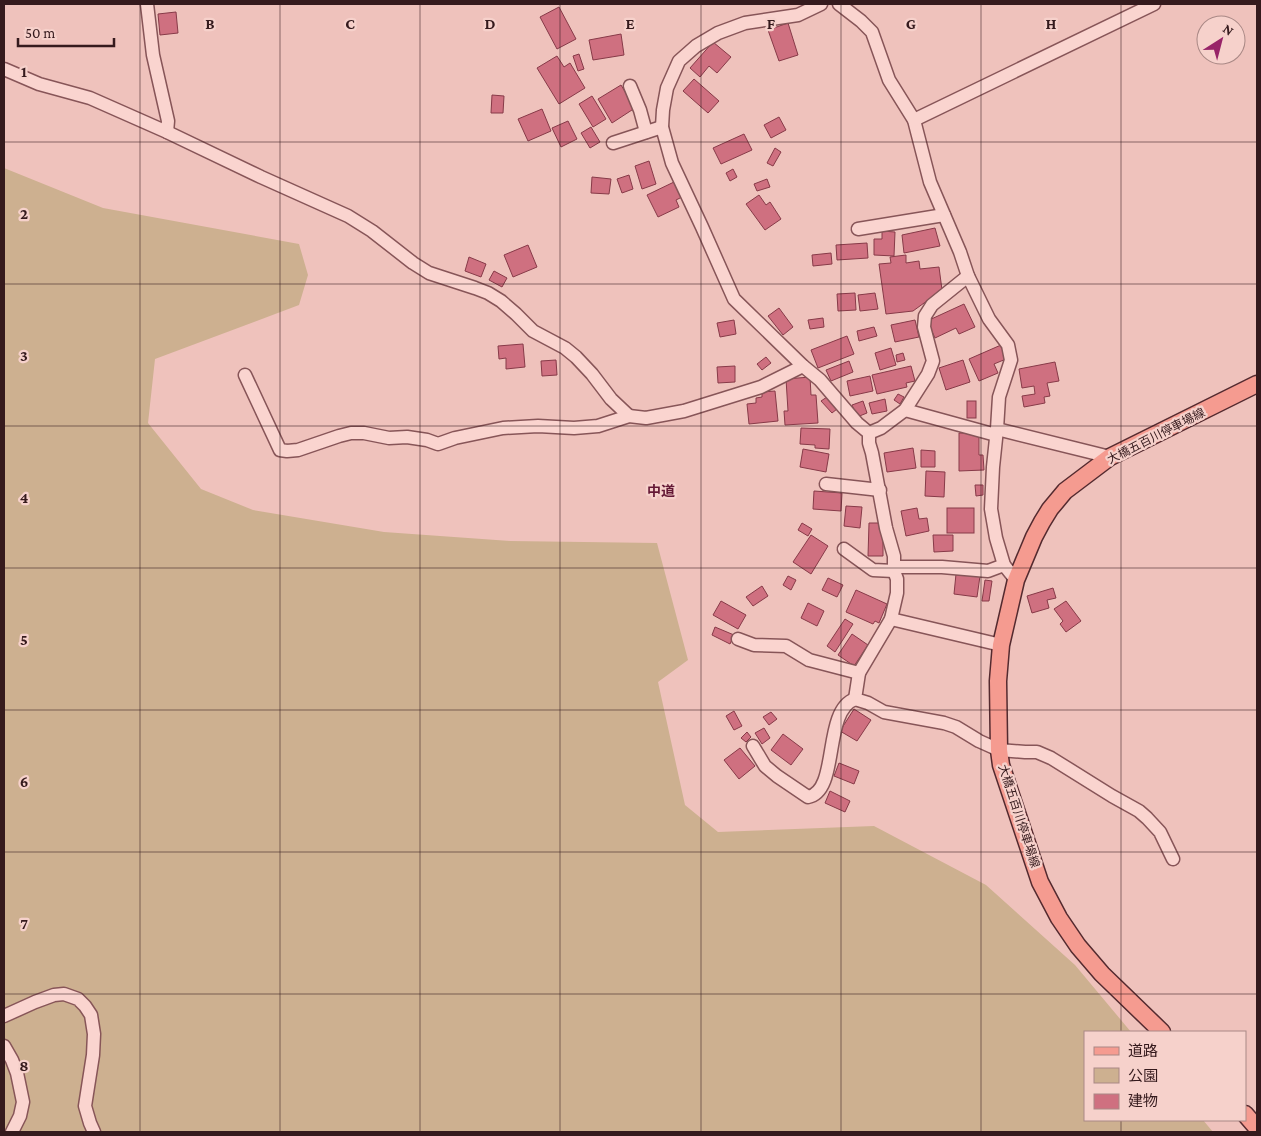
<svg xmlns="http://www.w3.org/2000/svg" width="1261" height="1136" font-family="'Crimson Pro','Noto Sans JP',serif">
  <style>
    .green { fill: #cdb090 }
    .building { fill: #cf7080; stroke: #873a48 }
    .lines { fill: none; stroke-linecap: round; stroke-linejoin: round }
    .minor-casing { stroke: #875558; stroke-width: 15 }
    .major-casing { stroke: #542a2f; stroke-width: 19 }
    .minor { stroke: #fad4cf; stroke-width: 12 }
    .major { stroke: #f59b90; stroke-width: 16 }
    .grid { fill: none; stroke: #351a1d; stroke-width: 1; stroke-opacity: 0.55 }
    .labels { text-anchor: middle; stroke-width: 4.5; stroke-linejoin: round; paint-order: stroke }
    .street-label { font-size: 12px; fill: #351a1d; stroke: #f6d1cb }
    .neighbourhood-label { font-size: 14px; font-weight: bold; fill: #641835; stroke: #f6d1cb }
    .grid-label { font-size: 16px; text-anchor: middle; font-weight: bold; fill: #351a1d; stroke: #f6d1cb; stroke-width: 4.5; stroke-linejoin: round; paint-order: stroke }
  </style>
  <rect width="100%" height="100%" fill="#efc2bc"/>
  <polygon class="green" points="4,168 103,208 299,244 308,275 299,305 155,359 148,423 201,489 253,510 384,532 510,541 657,543 688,660 658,682 685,805 718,832 874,826 986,885 1075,965 1131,1032 1085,1032 1085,1120 1203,1120 1213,1132 4,1132"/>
  <g class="building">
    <polygon points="559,7 576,39 557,49 540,17"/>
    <polygon points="176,12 178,33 160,35 158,14"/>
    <polygon points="788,23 798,55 779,61 768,30"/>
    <polygon points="621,34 624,55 593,60 589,40"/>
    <polygon points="713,42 731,57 717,73 709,66 700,77 690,68"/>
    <polygon points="579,54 584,69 578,71 573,56"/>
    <polygon points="557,56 564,67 570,63 585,88 559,104 537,68"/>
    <polygon points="694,79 719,101 708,113 683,91"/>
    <polygon points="621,85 635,108 612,123 598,99"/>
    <polygon points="492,95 504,96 503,113 491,113"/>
    <polygon points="592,96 606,119 593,127 579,104"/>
    <polygon points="542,109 551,131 528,141 518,119"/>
    <polygon points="779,117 786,130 771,138 764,125"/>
    <polygon points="568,121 577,139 561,147 552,128"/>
    <polygon points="591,127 600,142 590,148 581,133"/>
    <polygon points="744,134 752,150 721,164 713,148"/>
    <polygon points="775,148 781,152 773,166 767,163"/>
    <polygon points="649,161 656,184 642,189 635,166"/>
    <polygon points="733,169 737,177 730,181 726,173"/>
    <polygon points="629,175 633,189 622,193 617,179"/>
    <polygon points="592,177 611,179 609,194 591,193"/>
    <polygon points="767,179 770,187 757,191 754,184"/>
    <polygon points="674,182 682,197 676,200 679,207 658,217 647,195"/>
    <polygon points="759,195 766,205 770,202 781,219 765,230 746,204"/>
    <polygon points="935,228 940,246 904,253 902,235"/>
    <polygon points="882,231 895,232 894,256 874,255 874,239 882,239"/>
    <polygon points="867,243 868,258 837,260 836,245"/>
    <polygon points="528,245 537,267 513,277 504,255"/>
    <polygon points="831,253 832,264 813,266 812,255"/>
    <polygon points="906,255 906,263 919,261 920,269 939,267 942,290 913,311 886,314 879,264 891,263 890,257"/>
    <polygon points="469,257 486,264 481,277 465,271"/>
    <polygon points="494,271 507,278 502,287 489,280"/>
    <polygon points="855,293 856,310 838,311 837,294"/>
    <polygon points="875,293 878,309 860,311 858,295"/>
    <polygon points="964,304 975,327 959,334 956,328 935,338 927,321"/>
    <polygon points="779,308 793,327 783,335 768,316"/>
    <polygon points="823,318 824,327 810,329 808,320"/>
    <polygon points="734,320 736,334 720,337 717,323"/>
    <polygon points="915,320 919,337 895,342 891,325"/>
    <polygon points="874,327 877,336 859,341 857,331"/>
    <polygon points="847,336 854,354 818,368 811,350"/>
    <polygon points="523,344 525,367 506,369 506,358 499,359 498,346"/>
    <polygon points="1001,345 1006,359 994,364 998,373 979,381 969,359"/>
    <polygon points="891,348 896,365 880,370 875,353"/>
    <polygon points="903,353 905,360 897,362 896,355"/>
    <polygon points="766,357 771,363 762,370 757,364"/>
    <polygon points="556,360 557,375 542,376 541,361"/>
    <polygon points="963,360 970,382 946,390 939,368"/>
    <polygon points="849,361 853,372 831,381 826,370"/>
    <polygon points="1055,362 1059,381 1047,383 1050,396 1044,397 1045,403 1024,407 1022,396 1035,394 1034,386 1022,388 1019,369"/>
    <polygon points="735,366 735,382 718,383 717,367"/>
    <polygon points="911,366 915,381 906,383 907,387 877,394 872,375"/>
    <polygon points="870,376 873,391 850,396 847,381"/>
    <polygon points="810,377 811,395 816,395 818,423 785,425 784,411 788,411 786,379"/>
    <polygon points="775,391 778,421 749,424 747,404 756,403 756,398 762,397 762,392"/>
    <polygon points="898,394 904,397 900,404 894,400"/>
    <polygon points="827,397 837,409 832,413 821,401"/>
    <polygon points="885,399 887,411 872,414 869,403"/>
    <polygon points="863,401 867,413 857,417 852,405"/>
    <rect x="967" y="401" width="9" height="17"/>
    <polygon points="801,428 830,429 829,449 815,448 815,445 800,444"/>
    <polygon points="959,433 979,433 979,455 983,455 984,470 959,471"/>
    <polygon points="913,448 916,468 887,472 884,453"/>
    <polygon points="803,449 829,454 826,472 800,467"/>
    <polygon points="921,450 935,451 935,467 921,467"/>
    <polygon points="926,471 945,472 944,497 925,496"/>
    <polygon points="975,485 983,485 983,495 976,496"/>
    <polygon points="814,491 842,493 841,511 813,509"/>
    <polygon points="846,506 862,507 860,528 844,526"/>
    <polygon points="917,508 919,519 927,518 929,531 906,536 901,511"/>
    <rect x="947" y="508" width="27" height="25"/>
    <polygon points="802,523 812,529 808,536 798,530"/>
    <polygon points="869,523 883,523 883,556 868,556"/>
    <polygon points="811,535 828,546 811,574 793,562"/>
    <polygon points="933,535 953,535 953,551 934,552"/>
    <polygon points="956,574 980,576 977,597 954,594"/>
    <polygon points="788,576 796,580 791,590 783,585"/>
    <polygon points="828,578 843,585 837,597 822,590"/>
    <polygon points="985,580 992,581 989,601 982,601"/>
    <polygon points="762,586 768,596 753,606 746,597"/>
    <polygon points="1053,588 1056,598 1047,600 1049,608 1032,613 1027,596"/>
    <polygon points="856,590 887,604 879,623 875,621 873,624 846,612"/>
    <polygon points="721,601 746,615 738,629 713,615"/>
    <polygon points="1066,601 1081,621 1066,632 1060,624 1063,621 1054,609"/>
    <polygon points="808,603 824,611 817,626 801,618"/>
    <polygon points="845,619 853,624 835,652 827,646"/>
    <polygon points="715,627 734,635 730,644 712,635"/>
    <polygon points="852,634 868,645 854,666 838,655"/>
    <polygon points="854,709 871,720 857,741 840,731"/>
    <polygon points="734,711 742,726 734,730 726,716"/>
    <polygon points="771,712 777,719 769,725 763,717"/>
    <polygon points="764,728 770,738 762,744 755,733"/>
    <polygon points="747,732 751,737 746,742 741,738"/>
    <polygon points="783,734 803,749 791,765 771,750"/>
    <polygon points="740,748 755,766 739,779 724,760"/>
    <polygon points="839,763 859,771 854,784 834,776"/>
    <polygon points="830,791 850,801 845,812 825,803"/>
  </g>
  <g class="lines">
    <defs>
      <g id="minor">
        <polyline points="147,4 153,55 168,121 167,132"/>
        <polyline points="821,4 798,15 745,23 718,33 696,46 679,61 667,88 663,110 662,127 672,163 702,227 734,299 803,366 820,380 857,423 869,433 869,443 872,453 886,528 894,556 894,571 897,579 897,593 891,619 859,673 855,699 868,703 884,712 944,723 956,727 979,741 999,750 1025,752 1037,752 1051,758 1112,796 1139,811 1147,818 1160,832 1173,859"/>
        <polyline points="839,4 861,21 872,32 889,80 914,120 930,182 960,252 968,276 989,319 1008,345 1011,360 999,397 997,429 993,467 991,509 996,538 1004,565 1016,580"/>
        <polyline points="4,69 39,84 90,98 167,132 261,177 348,216 372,231 413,263 429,273 475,288 488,293 501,301 516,314 533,331 565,348 576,357 592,374 611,399 629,416"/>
        <polyline points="630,86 640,110 646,132"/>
        <polyline points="914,120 1154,4"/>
        <polyline points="613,143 662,127"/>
        <polyline points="858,229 944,215"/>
        <polyline points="245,375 280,450 287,451 298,450 339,436 351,433 364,433 389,438 407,437 427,440 438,444 455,438 503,428 538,426 574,428 598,426 629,416 646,418 684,411 761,387 803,366"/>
        <polyline points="905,410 996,435"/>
        <polyline points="997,429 1110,457"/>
        <polyline points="869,433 881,428 905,410 928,374 933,361 924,327 925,316 932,305 968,276"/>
        <polyline points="826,484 880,490"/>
        <polyline points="844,549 873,570 894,571"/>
        <polyline points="894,567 942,567 988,571 1004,565"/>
        <polyline points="891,619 1001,645"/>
        <polyline points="738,639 754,645 786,646 809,660 859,673"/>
        <path d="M753 746 765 766 777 776 808 797C840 791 822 711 855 699"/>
        <polyline points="4,1016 35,1002 54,995 64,994 78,999 85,1006 91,1015 94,1034 93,1055 85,1106 90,1123 94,1132"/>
        <polyline points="4,1046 12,1060 17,1073 23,1102 20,1116 12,1132"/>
      </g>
      <g id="major">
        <polyline points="1162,1032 1102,974 1078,946 1059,918 1040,882 1001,765 999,750 998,681 1001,645 1016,580 1034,537 1042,522 1050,509 1065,491 1110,457 1257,384"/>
        <polyline points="1245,1114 1257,1128"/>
      </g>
    </defs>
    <use href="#minor" class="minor-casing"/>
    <use href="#major" class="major-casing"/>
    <use href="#minor" class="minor"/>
    <use href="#major" class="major"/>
  </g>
  <path class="grid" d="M140 4V1132M280 4V1132M420 4V1132M560 4V1132M701 4V1132M841 4V1132M981 4V1132M1121 4V1032M4 142H1257M4 284H1257M4 426H1257M4 568H1257M4 710H1257M4 852H1257M4 994H1257M1121 1120V1132"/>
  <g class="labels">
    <g class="street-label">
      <text transform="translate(1156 436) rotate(-27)" y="4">大橋五百川停車場線</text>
      <text transform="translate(1019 816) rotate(72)" y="4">大橋五百川停車場線</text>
    </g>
    <g class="neighbourhood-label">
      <text x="661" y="496">中道</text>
    </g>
  </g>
  <g class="grid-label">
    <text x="210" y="29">B</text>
    <text x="350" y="29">C</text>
    <text x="490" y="29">D</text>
    <text x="630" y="29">E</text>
    <text x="771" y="29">F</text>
    <text x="911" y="29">G</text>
    <text x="1051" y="29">H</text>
    <text x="24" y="77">1</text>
    <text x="24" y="219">2</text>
    <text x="24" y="361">3</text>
    <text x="24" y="503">4</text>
    <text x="24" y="645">5</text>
    <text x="24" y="787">6</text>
    <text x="24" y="929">7</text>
    <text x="24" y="1071">8</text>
  </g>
  <rect width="1261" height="1136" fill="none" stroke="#351a1d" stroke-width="10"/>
  <rect x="1084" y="1031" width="162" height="90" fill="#f6d1cb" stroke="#a98885"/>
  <rect x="1094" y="1047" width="25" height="8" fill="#f59b90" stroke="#a98885"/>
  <text x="1128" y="1056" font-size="15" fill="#351a1d">道路</text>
  <rect x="1094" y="1068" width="25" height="15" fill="#cdb090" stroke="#a98885"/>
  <text x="1128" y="1081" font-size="15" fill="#351a1d">公園</text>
  <rect x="1094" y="1094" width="25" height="15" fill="#cf7080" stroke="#a98885"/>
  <text x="1128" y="1106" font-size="15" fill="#351a1d">建物</text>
  <g transform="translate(1221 40) rotate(36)"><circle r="24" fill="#f6d1cb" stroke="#a98885"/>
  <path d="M0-4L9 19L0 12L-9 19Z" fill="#982368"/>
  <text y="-8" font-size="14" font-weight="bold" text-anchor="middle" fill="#351a1d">N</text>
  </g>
  <path d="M18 38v8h96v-8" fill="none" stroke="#351a1d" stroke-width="2.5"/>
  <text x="25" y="38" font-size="15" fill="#351a1d" stroke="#f6d1cb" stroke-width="4" paint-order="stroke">50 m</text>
</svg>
